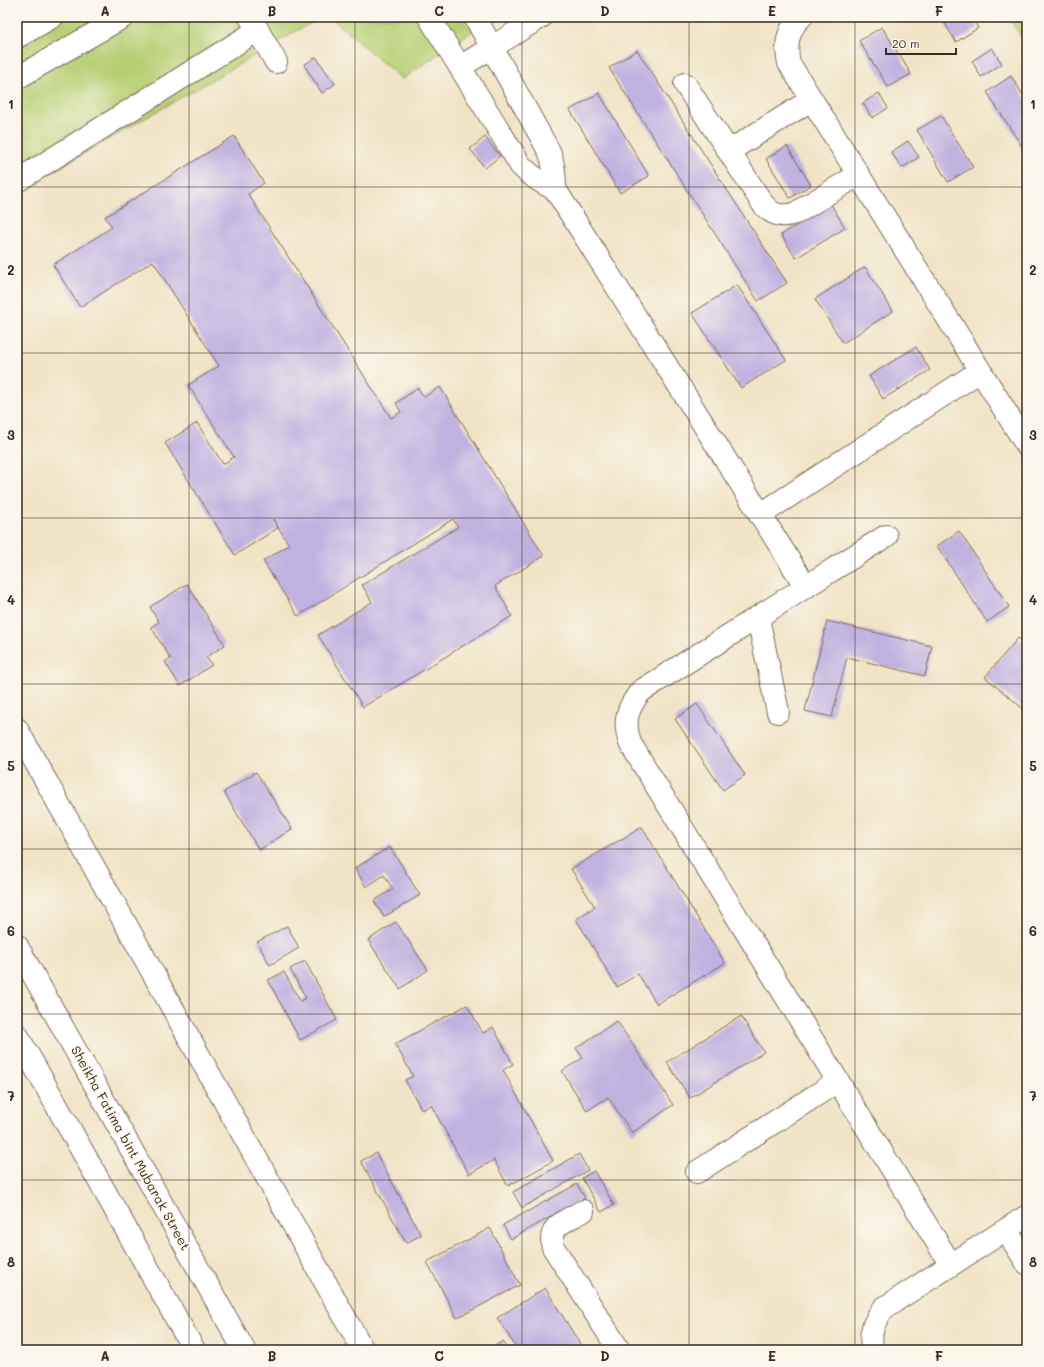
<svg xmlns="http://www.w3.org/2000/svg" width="1044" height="1367" font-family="Mali,sans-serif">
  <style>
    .green { fill: #b7cf73; stroke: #797c48 }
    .building { fill: #bfb1e0 }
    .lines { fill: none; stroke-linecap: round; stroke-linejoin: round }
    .minor-casing { stroke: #7b6b59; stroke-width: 24 }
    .minor { stroke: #fff; stroke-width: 22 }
    .grid { fill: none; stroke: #3b2a1e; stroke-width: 1; stroke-opacity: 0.55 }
    .labels { text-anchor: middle; stroke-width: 4; stroke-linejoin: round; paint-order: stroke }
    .street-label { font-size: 13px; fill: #3b2a1e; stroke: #fbf7ec }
    .neatline { fill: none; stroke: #3b2a1e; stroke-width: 1.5 }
    .grid-label { font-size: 13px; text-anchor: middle; font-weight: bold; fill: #3b2a1e }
  </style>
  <rect width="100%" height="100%" fill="#fbf7ec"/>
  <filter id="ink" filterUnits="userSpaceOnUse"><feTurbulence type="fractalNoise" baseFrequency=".025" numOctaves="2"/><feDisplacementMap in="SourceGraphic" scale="8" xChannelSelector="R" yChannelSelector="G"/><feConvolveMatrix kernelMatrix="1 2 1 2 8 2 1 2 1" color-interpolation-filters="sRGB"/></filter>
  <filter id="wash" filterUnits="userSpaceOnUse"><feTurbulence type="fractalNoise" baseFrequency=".012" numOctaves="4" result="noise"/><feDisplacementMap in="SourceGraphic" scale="16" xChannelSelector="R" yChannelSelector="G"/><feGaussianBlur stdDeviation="0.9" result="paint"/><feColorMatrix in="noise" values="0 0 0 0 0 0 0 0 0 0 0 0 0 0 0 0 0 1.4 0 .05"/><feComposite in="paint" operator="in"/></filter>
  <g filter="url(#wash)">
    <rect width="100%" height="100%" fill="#f1e3c6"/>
    <g class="green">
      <polygon points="17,17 321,17 17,192"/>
      <polygon points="330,17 493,17 402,79"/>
      <polygon points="1008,17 1027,17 1027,46"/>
    </g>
    <g id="blocks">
      <g class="building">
        <polygon points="941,17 971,17 978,28 956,42"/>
        <polygon points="882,27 911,74 888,87 859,41"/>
        <polygon points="992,48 1002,64 981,77 972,61"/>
        <polygon points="637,50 787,283 758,301 609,68"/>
        <polygon points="316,57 335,84 322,93 304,65"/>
        <polygon points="1011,76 1027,101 1027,148 1024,150 987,92"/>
        <polygon points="599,93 649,176 620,193 570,110"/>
        <polygon points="879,93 888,108 872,118 863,103"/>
        <polygon points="941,116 973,167 948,182 917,130"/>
        <polygon points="234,136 264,183 248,194 391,418 401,412 396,403 418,388 424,397 440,387 544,556 495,586 512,616 363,707 318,635 372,602 362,585 458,527 453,519 298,616 263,561 289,545 273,519 278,528 235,555 165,443 197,423 223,464 234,457 188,385 219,366 153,261 80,307 53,265 112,227 105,217"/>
        <polygon points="485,137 500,156 485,168 470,149"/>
        <polygon points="908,141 919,157 902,168 891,152"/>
        <polygon points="787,146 811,185 790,198 766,159"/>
        <polygon points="831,204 845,228 796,258 781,235"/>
        <polygon points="865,267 893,311 843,343 815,299"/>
        <polygon points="737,285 786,360 741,388 692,313"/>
        <polygon points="916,347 930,370 883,399 869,376"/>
        <polygon points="959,531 1009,607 987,622 937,546"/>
        <polygon points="187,584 225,645 206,657 212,665 180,686 165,662 171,659 151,627 159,622 150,607"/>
        <polygon points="827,621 932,646 925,676 847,657 832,717 805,711"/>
        <polygon points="1018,638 1027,645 1027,712 985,677"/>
        <polygon points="697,704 745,775 723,790 675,719"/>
        <polygon points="256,772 292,829 259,850 224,792"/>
        <polygon points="642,827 725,963 657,1004 638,974 617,987 576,919 595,907 571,869"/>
        <polygon points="390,847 420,895 384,917 374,901 393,889 384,875 366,887 355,868"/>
        <polygon points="396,922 428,970 400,989 368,940"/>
        <polygon points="287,926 299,948 270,965 257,942"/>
        <polygon points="305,961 337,1020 300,1040 268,980 284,972 300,1001 306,998 290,969"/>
        <polygon points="467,1005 483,1033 493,1027 513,1064 503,1070 553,1161 508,1186 494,1160 469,1174 431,1105 422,1110 405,1080 413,1076 395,1044"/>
        <polygon points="741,1016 764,1052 690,1098 667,1062"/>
        <polygon points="617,1021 673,1105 632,1133 608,1097 587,1111 562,1071 583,1058 576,1048"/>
        <polygon points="376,1153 421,1235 406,1243 361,1161"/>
        <polygon points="579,1154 588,1170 522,1208 513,1192"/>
        <polygon points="594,1171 614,1205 601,1212 582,1178"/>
        <polygon points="577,1184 585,1198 511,1239 503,1225"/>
        <polygon points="490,1228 520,1285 457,1318 427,1262"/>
        <polygon points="545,1288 584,1350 550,1350 547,1346 541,1350 518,1350 497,1318"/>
        <polygon points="503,1341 509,1350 488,1350"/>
      </g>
    </g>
  </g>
  <g filter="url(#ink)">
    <use href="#blocks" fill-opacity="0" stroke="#7b6b59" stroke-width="1"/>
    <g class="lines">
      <defs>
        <g id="minor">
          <polyline points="250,17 276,62"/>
          <path d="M429 17 521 166C531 176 541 183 555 189L806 587"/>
          <path d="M475 17 550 153C554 165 555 176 555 189"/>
          <path d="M801 17C787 30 785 46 789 63L1027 446"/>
          <polyline points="17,37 52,17"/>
          <polyline points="460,67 541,17"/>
          <polyline points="17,78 123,17"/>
          <path d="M685 84 763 204C772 215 782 218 796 213L858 175"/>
          <polyline points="729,151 811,100"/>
          <polyline points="17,181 258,30"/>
          <polyline points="760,515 980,371"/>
          <path d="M886 536 641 691C627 708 623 721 630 743L951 1265"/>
          <polyline points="758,618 778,712"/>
          <polyline points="17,729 363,1350"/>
          <polyline points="17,946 244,1350"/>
          <polyline points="17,1035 194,1350"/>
          <polyline points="697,1172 838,1081"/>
          <path d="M583 1211C568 1220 547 1225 553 1247L619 1350"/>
          <polyline points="1006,1230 1027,1263"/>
          <path d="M873 1350C868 1334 874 1321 884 1308L1027 1216"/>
        </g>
      </defs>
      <use href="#minor" class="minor-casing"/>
      <use href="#minor" class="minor"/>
    </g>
  </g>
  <path class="grid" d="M189 17V1350M355 17V1350M522 17V1350M689 17V1350M855 17V1350M17 187H1027M17 353H1027M17 518H1027M17 684H1027M17 849H1027M17 1014H1027M17 1180H1027"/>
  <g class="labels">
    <g class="street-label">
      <text transform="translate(131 1148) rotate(61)" y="5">Sheikha Fatima bint Mubarak Street</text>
    </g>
  </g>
  <rect width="1044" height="1367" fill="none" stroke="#fbf7ec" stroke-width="44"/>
  <path d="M886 48v6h70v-6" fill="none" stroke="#3b2a1e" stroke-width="2"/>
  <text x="892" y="48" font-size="12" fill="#3b2a1e" stroke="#fbf7ec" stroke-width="3" paint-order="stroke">20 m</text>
  <rect x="22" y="22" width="1000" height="1323" class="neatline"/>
  <g class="grid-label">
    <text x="105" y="16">A</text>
    <text x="272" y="16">B</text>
    <text x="439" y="16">C</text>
    <text x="605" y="16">D</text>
    <text x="772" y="16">E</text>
    <text x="939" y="16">F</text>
    <text x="11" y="109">1</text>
    <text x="1033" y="109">1</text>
    <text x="11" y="275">2</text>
    <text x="1033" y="275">2</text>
    <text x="11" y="440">3</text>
    <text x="1033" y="440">3</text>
    <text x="11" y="605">4</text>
    <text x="1033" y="605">4</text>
    <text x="11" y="771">5</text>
    <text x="1033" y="771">5</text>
    <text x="11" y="936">6</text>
    <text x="1033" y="936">6</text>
    <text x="11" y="1101">7</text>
    <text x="1033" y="1101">7</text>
    <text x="11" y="1267">8</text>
    <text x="1033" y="1267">8</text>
    <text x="105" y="1361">A</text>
    <text x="272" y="1361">B</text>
    <text x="439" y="1361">C</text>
    <text x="605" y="1361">D</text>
    <text x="772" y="1361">E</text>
    <text x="939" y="1361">F</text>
  </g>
</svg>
